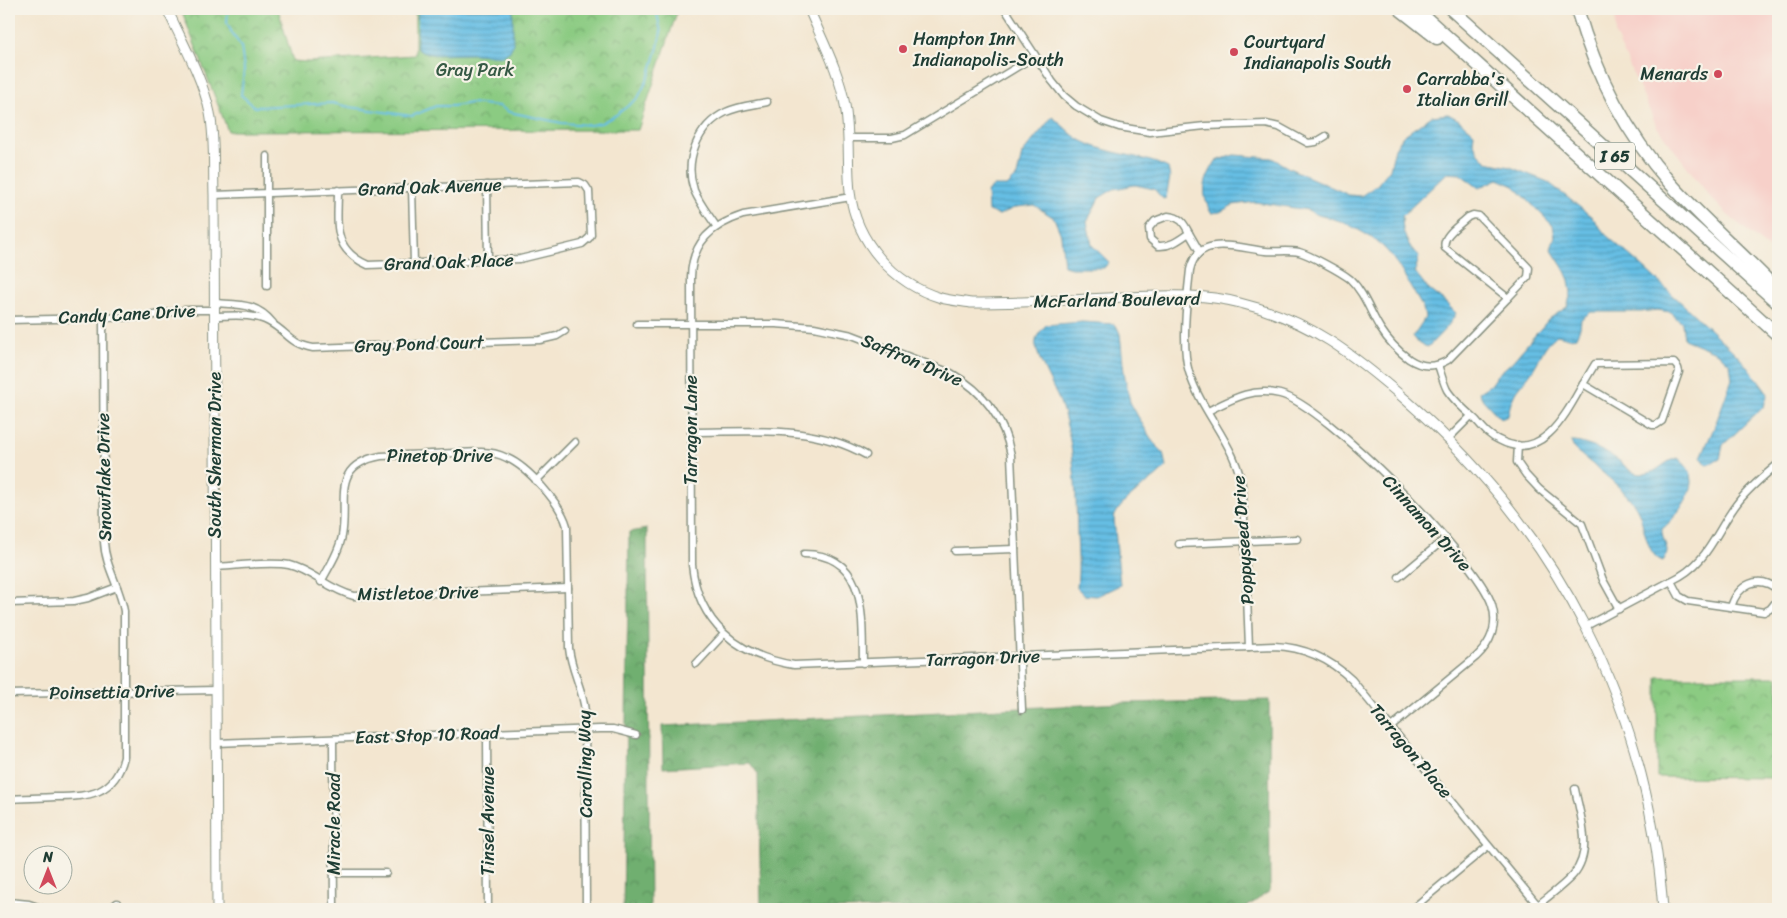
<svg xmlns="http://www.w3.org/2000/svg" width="1787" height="918" font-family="Sriracha,sans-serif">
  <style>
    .built { fill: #f7d0c9 }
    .forest { fill: url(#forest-crowns); stroke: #487652 }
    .park { fill: url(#park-crowns); stroke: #55845b }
    .water { fill: url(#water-rules); stroke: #427e8c }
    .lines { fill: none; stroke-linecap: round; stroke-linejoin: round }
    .stream { stroke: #66bee4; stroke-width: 2 }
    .street-casing { stroke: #899282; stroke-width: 9 }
    .secondary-casing { stroke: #899282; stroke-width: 11 }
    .highway-casing { stroke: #899282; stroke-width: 15 }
    .street { stroke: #fff; stroke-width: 6 }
    .secondary { stroke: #fff; stroke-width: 9 }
    .highway { stroke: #fff; stroke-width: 12 }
    .poi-dot { fill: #d1495b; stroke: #f7f3e8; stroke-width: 2 }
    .labels { text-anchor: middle; stroke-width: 4.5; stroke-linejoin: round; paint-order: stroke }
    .shield { fill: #f7f3e8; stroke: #60746a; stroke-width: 1 }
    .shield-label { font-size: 16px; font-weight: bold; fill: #1f3d34 }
    .poi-label { font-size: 18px; fill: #1f3d34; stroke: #f7f3e8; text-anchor: start }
    .park-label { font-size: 18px; fill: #355944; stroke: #f7f3e8 }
    .street-label { font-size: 18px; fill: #1f3d34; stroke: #f7f3e8 }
  </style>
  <defs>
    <pattern id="forest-crowns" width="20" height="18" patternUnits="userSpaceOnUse" patternTransform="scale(1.25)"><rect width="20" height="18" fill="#70af70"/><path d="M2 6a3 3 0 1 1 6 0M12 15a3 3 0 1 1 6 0" fill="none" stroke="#5b905d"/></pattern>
    <pattern id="park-crowns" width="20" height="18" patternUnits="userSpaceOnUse" patternTransform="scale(1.25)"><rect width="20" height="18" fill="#8bcb82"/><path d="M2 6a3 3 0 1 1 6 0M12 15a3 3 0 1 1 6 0" fill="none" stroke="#71a66b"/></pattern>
    <pattern id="water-rules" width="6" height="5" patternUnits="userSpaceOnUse" patternTransform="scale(1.25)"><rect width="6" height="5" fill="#66bee4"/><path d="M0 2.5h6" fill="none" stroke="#539cba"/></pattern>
  </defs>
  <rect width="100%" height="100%" fill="#f7f3e8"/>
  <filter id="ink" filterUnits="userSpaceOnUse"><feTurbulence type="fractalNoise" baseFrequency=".02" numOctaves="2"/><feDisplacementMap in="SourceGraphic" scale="10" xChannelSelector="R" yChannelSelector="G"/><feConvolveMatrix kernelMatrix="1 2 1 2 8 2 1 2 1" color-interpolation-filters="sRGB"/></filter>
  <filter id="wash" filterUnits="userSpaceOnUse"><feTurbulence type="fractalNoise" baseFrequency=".0096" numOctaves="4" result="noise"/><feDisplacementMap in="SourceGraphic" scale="20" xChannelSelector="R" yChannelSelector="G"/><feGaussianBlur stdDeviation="1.12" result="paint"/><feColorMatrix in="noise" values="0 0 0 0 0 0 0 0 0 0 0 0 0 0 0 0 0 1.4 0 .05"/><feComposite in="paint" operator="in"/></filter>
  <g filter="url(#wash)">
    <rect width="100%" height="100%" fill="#f3e6d0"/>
    <polygon class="built" points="1616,9 1778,9 1778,256 1729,216 1711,198 1657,127 1615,34"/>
    <g class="forest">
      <polygon points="647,529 650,909 623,909 629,532"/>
      <polygon points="1269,700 1270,891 1244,909 761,909 758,774 750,763 663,768 662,726 1122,703"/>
    </g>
    <g class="park">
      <polygon points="181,9 278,9 293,61 308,62 415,55 415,9 678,9 638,130 228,131"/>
      <polygon points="1657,677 1778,677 1778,778 1657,777"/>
    </g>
    <g class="water">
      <polygon points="420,9 513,9 513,45 510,51 503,56 473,54 435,55 422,52 417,49 417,44 418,10"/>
      <path d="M1448 114 1459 120 1474 133 1473 142 1478 152 1487 162 1510 167 1548 182 1592 217 1606 235 1642 266 1734 352 1748 367 1768 394 1764 406 1723 445 1720 459 1707 465 1701 457 1714 428 1732 379 1730 364 1718 353 1684 339 1682 323 1670 312 1657 310 1641 312H1591L1581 319 1580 328 1576 337 1569 338 1557 335C1541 348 1543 355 1532 371 1519 390 1512 391 1508 416L1501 419 1483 400 1479 392 1490 385 1497 375 1511 363 1549 319 1567 307 1571 293 1569 280 1564 269 1551 249 1555 236 1553 226 1514 186 1498 179 1479 188 1460 174 1447 173 1402 216C1402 235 1407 244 1419 257L1415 272 1429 290 1446 303 1456 313C1451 325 1437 337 1428 347L1419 344 1413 336 1425 318 1423 308C1412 290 1402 269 1388 252 1378 240 1361 231 1347 224 1334 217 1319 218 1308 210L1255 202 1233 205 1220 212 1211 213C1200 192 1204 180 1216 161L1234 155 1272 158 1289 168 1349 195 1361 196 1377 185 1390 169 1395 148 1403 136 1432 116Z"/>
      <path d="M1052 117C1063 124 1070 135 1082 141 1109 155 1141 154 1168 168L1170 177 1166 198 1163 199 1154 189 1135 185 1114 189 1099 198 1087 222 1092 245 1109 262 1104 268H1071L1064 266 1061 235 1054 218 1034 205 1016 207 999 215 988 211 987 192 994 186H1007L1017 176 1022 154Z"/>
      <path d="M1082 322 1113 324 1117 327 1120 334 1124 372 1130 402 1140 420 1153 442 1163 452 1166 467C1151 484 1121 498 1114 518L1120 585 1097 596 1084 595 1077 588C1079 570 1078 553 1077 534 1076 491 1075 446 1061 405 1056 391 1033 352 1036 341 1037 334 1042 330 1046 325Z"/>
      <path d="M1571 442C1583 441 1609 453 1618 460 1625 465 1631 474 1640 474 1658 475 1662 461 1678 458 1685 464 1692 471 1692 482 1692 495 1673 521 1662 529 1661 543 1673 548 1663 561 1646 556 1645 525 1638 511 1629 491 1591 464 1574 449Z"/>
    </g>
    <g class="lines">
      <polyline class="stream" points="228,9 227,23 233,35 241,46 244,70 241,95 255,107 332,103 350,107 412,116 436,106 453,106 471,103 499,106 509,112 562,123 590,125 601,123 616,115 638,98 650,74 658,47 661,32 656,9"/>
    </g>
  </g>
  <g filter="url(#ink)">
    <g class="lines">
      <defs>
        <g id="street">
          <polyline points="1005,9 1052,81 1064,96 1076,106 1101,121 1119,127 1150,132 1205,126 1266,124 1279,127 1308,143 1316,142 1326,136"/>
          <polyline points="811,13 822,9"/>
          <polyline points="848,138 892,138 905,135 1035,56"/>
          <polyline points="267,156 267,286"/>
          <polyline points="487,185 488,260"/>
          <polyline points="412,188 414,263"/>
          <path d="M214 195 579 182 585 185 589 191 591 235 589 238 582 244 520 259 368 265C331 249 338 223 338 190"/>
          <path d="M851 197 743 215C712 225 692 242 691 277L692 565C698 623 738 656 794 665L1274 646C1304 647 1330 659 1352 680L1541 909"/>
          <path d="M1473 215 1479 216 1529 268 1528 277 1508 298 1445 248C1441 236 1460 225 1468 217Z"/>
          <path d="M1168 216C1181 217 1184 223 1189 233 1179 240 1170 247 1158 246L1150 239 1149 228 1155 221Z"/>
          <path d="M716 226C709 215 699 203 694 190 684 161 697 126 726 112 739 106 753 105 767 102"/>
          <polyline points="1189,233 1200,252"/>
          <path d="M214 303C239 305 256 302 273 323"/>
          <path d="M214 316C232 316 253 313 269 322 289 333 288 343 313 348L540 340 557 336 565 331"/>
          <polyline points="9,320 142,317 185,310 214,310"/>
          <path d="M637 324H776L814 327 852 335 951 373C983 391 1004 418 1011 455L1022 710"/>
          <polygon points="1674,363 1678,368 1679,372 1662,421 1656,425 1652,425 1583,384 1595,364"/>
          <path d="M1438 365C1441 373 1443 382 1447 390 1454 401 1466 411 1476 420 1483 428 1489 436 1499 440 1542 463 1566 414 1583 384"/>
          <path d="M1208 411C1232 399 1252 387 1280 394 1325 405 1478 560 1492 605 1498 625 1491 643 1476 657L1391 727"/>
          <path d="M691 432C752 432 811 424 866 455"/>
          <polyline points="1448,439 1471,416"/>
          <polyline points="1518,445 1517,462 1526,475 1539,489 1582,524 1603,580 1619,609"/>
          <path d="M1778 464C1765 475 1750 487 1739 501 1715 531 1710 563 1671 581L1679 596 1688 601 1764 612 1770 609 1778 599"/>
          <polyline points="536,481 575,442"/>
          <polyline points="1179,544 1297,539"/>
          <polyline points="955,551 1015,549"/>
          <path d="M804 554C868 554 862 617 863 663"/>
          <path d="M216 567C235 566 271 561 289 565 311 570 329 590 354 596L568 588"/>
          <polyline points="1399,577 1446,538"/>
          <path d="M321 582C329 567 339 552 342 536 349 500 329 465 381 456L481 452C490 452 499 454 507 458 528 467 561 504 567 526L569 648C571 670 583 689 585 711L586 909"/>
          <polyline points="9,603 74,601 88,598 117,587"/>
          <path d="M1731 607C1738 585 1758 573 1778 590"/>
          <polyline points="1586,626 1671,581"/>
          <path d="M1249 647 1243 493C1239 447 1202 415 1189 372 1181 347 1187 297 1190 270 1198 233 1238 248 1265 251 1276 252 1288 250 1299 252 1310 255 1341 272 1350 279 1364 292 1370 312 1380 328 1387 339 1398 351 1409 359 1421 367 1435 368 1448 360L1508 298"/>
          <polyline points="696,664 724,634"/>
          <polyline points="9,694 216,690"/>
          <polyline points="487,733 488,909"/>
          <polyline points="333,739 334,909"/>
          <polyline points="216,743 600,729 613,729 636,735"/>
          <path d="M9 799C24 798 40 798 55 797 88 797 115 795 124 757V611C120 587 105 566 104 542L103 318"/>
          <polyline points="334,873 386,873"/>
          <polyline points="9,902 29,904 44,909"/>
          <path d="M1538 905C1550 895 1563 886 1573 875 1594 851 1580 816 1575 789"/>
          <polyline points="110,909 117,903"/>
          <polyline points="1412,909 1488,846"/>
        </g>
        <g id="secondary">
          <path d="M167 9C182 41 203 79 210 113 215 139 213 168 214 195L217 909"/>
          <path d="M809 9C822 40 839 71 845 105 850 133 847 163 850 192 856 242 894 284 941 298 951 301 961 301 971 303 1022 303 1073 300 1124 297 1162 296 1202 293 1240 303 1310 320 1353 354 1406 400 1559 533 1648 707 1663 909"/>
        </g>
        <g id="highway">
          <polyline points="1400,9 1437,38"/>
          <polyline points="1416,9 1778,335"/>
          <polyline points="1451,9 1778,303"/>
          <path d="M1577 9C1595 72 1626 133 1670 183 1704 221 1743 254 1778 291"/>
        </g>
      </defs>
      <use href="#street" class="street-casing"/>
      <use href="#secondary" class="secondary-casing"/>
      <use href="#highway" class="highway-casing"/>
      <use href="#street" class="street"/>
      <use href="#secondary" class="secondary"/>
      <use href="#highway" class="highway"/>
    </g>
  </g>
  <g class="poi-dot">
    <circle cx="903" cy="49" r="5"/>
    <circle cx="1234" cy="52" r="5"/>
    <circle cx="1718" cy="74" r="5"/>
    <circle cx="1407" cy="89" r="5"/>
  </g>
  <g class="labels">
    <rect class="shield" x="1595" y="142.5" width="40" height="27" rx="4"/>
    <g class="shield-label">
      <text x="1615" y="162">I 65</text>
    </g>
    <g class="poi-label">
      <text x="913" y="45">Hampton Inn<tspan x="913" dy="21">Indianapolis-South</tspan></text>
      <text x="1244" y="48">Courtyard<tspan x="1244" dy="21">Indianapolis South</tspan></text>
      <text x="1708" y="80" text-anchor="end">Menards</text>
      <text x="1417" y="85">Carrabba's<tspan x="1417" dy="21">Italian Grill</tspan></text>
    </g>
    <g class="park-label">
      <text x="475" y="76">Gray Park</text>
    </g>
    <g class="street-label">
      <text transform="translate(430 187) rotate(-2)" y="6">Grand Oak Avenue</text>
      <text transform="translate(449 262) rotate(-2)" y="6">Grand Oak Place</text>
      <text transform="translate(1117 300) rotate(-1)" y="6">McFarland Boulevard</text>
      <text transform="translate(127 314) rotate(-3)" y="6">Candy Cane Drive</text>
      <text transform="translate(419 344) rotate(-2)" y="6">Gray Pond Court</text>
      <text transform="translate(912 360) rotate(23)" y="6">Saffron Drive</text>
      <text transform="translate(691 430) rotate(-90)" y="6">Tarragon Lane</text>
      <text transform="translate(215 455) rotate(-90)" y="6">South Sherman Drive</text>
      <text x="440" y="462">Pinetop Drive</text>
      <text transform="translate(104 477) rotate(-91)" y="6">Snowflake Drive</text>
      <text transform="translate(1427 523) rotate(48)" y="6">Cinnamon Drive</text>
      <text transform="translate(1243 540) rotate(-94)" y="6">Poppyseed Drive</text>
      <text transform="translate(418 593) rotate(-1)" y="6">Mistletoe Drive</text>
      <text transform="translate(983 658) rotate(-2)" y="6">Tarragon Drive</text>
      <text transform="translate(112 692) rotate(-1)" y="6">Poinsettia Drive</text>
      <text transform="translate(427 735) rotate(-2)" y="6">East Stop 10 Road</text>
      <text transform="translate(1411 751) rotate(50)" y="6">Tarragon Place</text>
      <text transform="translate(585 764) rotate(-91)" y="6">Carolling Way</text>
      <text transform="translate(488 821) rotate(-90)" y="6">Tinsel Avenue</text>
      <text transform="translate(334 824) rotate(-90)" y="6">Miracle Road</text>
    </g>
  </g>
  <rect width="1787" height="918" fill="none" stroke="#f7f3e8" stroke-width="30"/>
  <g transform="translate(48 870)"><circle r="24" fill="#f7f3e8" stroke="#a1aaa0"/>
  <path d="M0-4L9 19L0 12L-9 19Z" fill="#d1495b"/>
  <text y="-8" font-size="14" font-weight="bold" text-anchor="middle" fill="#1f3d34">N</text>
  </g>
</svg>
